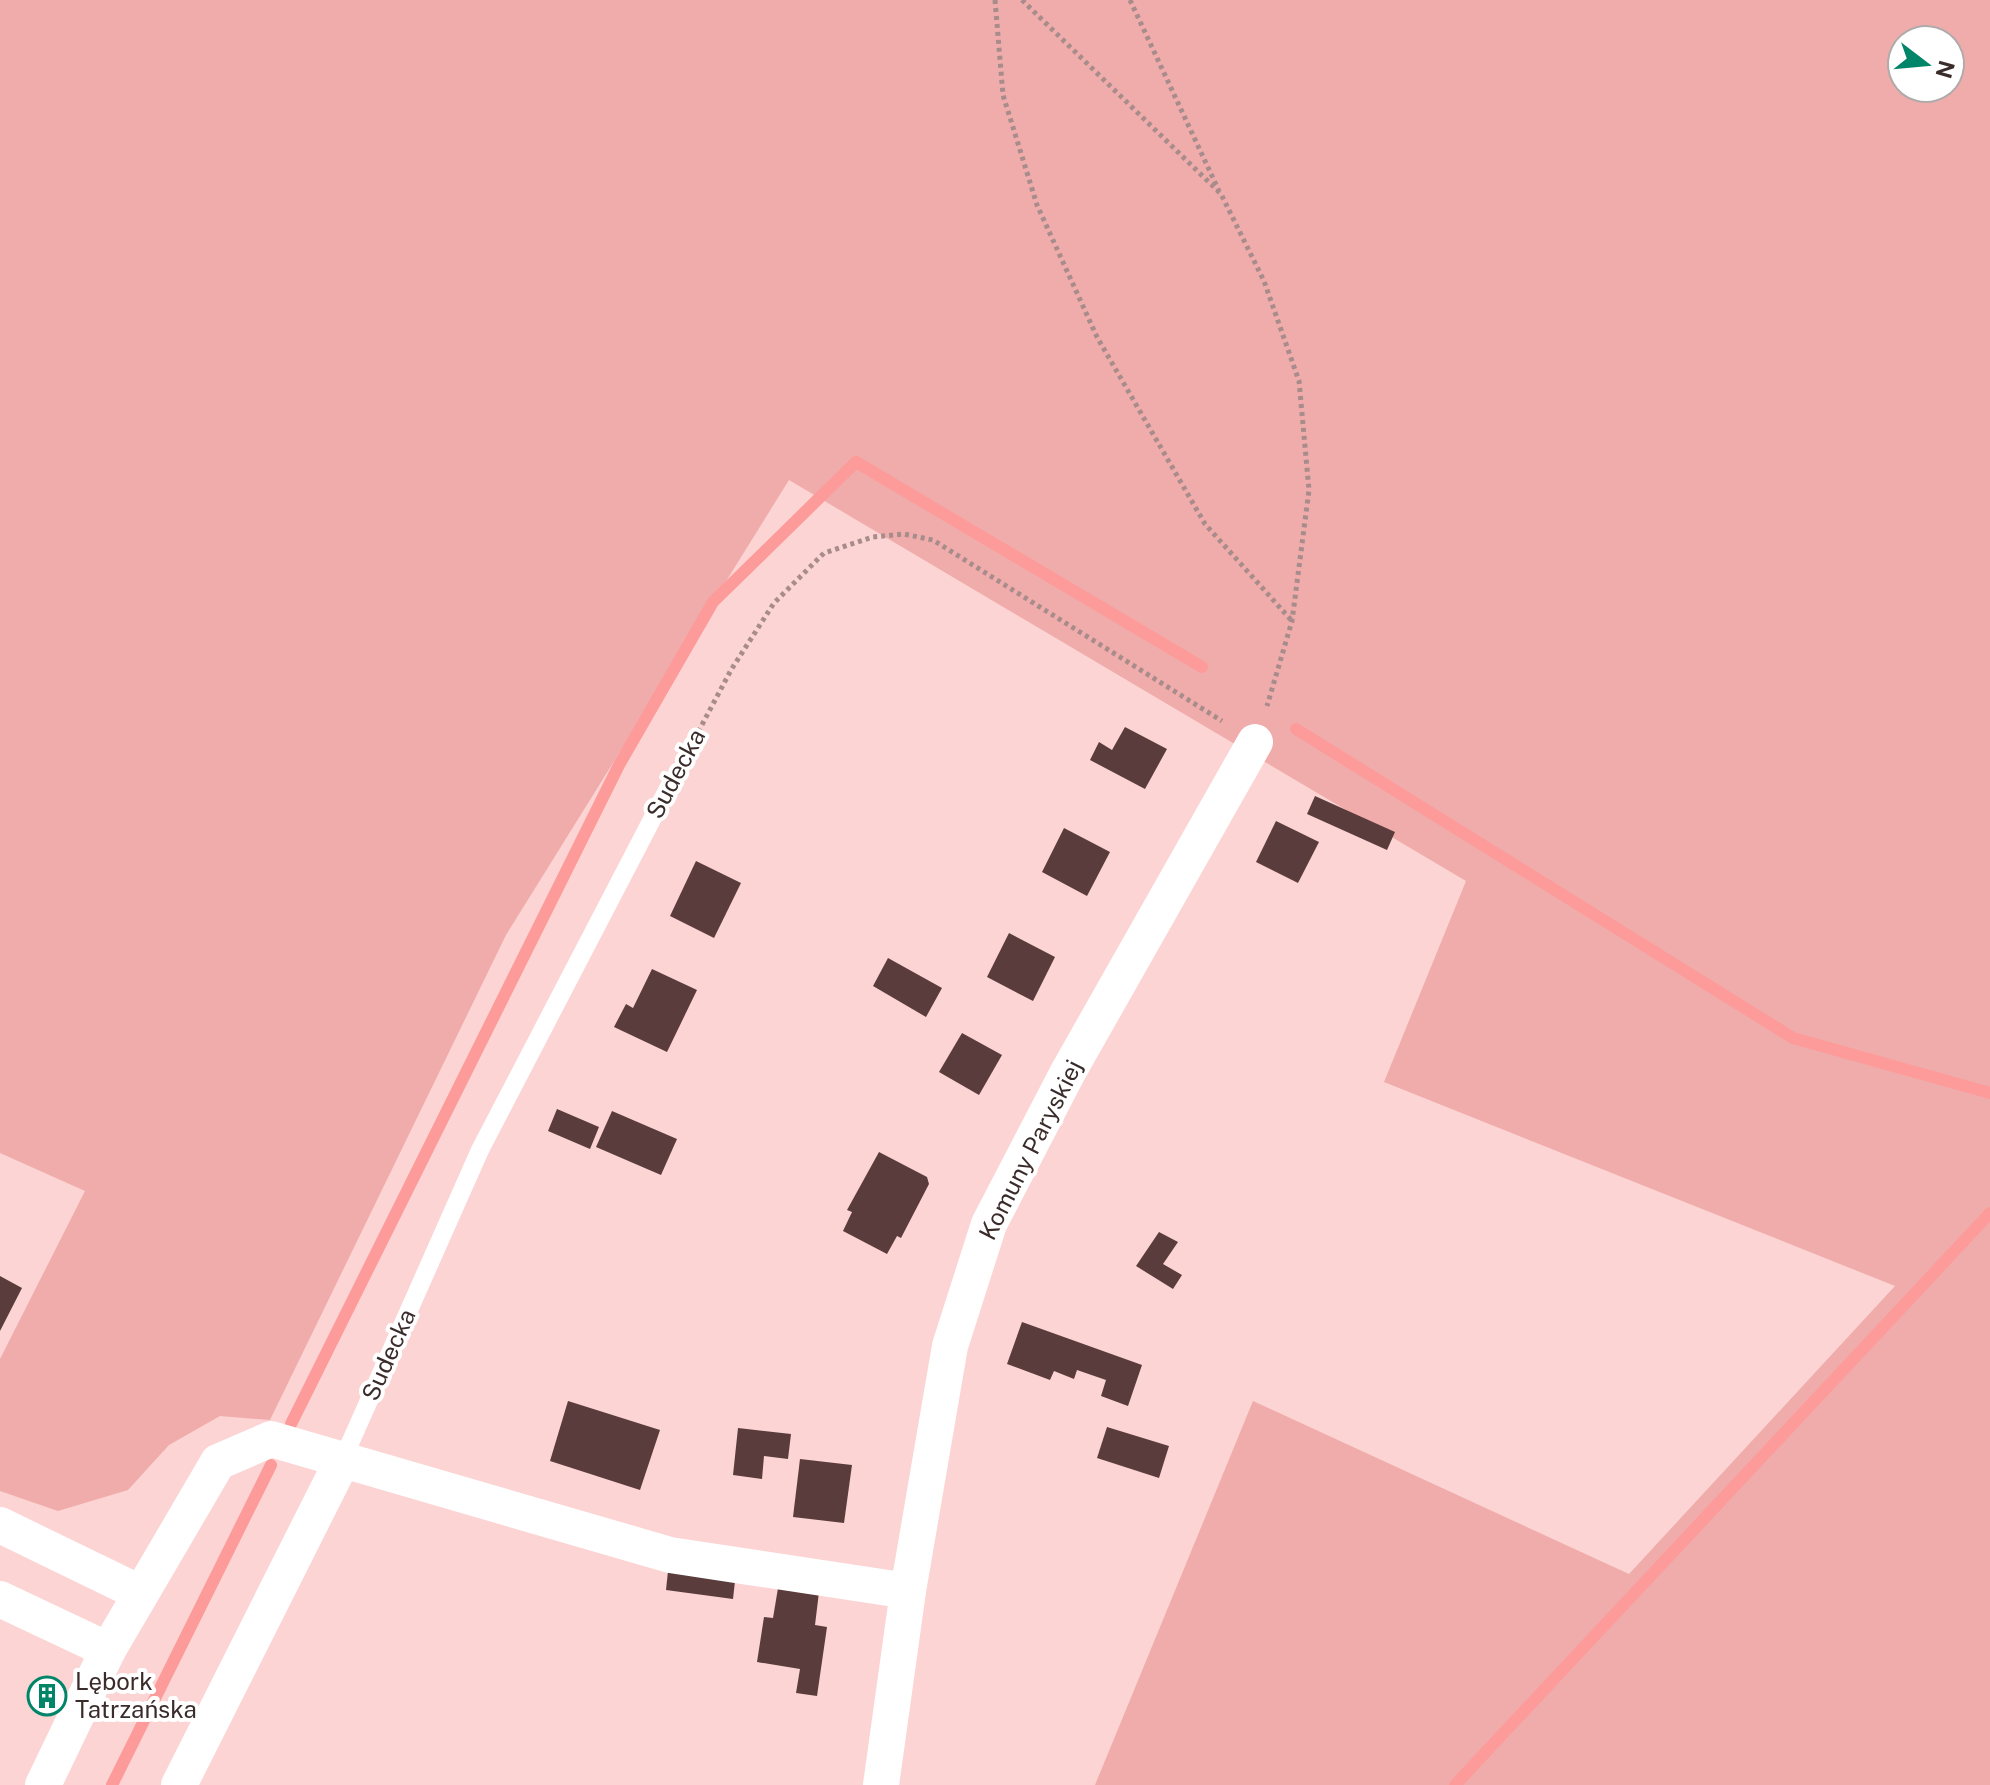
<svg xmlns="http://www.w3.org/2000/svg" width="1990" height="1785" font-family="'Public Sans',sans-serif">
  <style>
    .green { fill: #f0acab; fill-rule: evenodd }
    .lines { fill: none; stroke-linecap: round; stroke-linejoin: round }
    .stream { stroke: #fc9b9a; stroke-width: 12 }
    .building { fill: #5b3c3c }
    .path { stroke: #a88c8b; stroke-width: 5; stroke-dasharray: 4 4; stroke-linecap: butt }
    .service { stroke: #fff; stroke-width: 18 }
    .minor { stroke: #fff; stroke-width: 36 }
    .labels { text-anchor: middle; stroke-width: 8; stroke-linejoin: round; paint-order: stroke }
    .street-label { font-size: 24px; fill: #3a2c2b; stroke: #fff }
    .poi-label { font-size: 24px; fill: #3a2c2b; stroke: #fff; text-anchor: start }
  </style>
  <rect width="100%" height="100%" fill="#fbd4d3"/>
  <path class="green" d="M0 0H1990V1785H1095L1253 1401 1629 1574 1895 1286 1384 1082 1466 881 789 480 506 935 270 1420 220 1416 169 1445 128 1490 58 1511 0 1491V1359L85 1191 0 1153ZM1902 40H1950V88H1902Z"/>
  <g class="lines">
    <g class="stream">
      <polyline points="1296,729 1793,1038 1990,1093"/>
      <polyline points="291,1424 619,765 713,602 856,462 1202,667"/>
      <polyline points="112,1785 271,1465"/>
      <polyline points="1455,1785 1990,1213"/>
    </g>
  </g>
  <g class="building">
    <polygon points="1125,727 1167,749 1145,789 1090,760 1099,742 1112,750"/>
    <polygon points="1315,796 1395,832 1387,850 1307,814"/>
    <polygon points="1276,821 1319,842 1298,883 1256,862"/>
    <polygon points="1064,828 1110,852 1087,896 1042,872"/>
    <polygon points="696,861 741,883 714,938 670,916"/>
    <polygon points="1009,933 1055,957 1033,1001 987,977"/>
    <polygon points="888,958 942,988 926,1017 873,986"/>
    <polygon points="652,969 697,990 667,1052 614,1027 626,1004 633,1008"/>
    <polygon points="962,1033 1002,1055 979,1095 939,1072"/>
    <polygon points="557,1109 599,1127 590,1149 548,1131"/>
    <polygon points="612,1111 677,1139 661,1175 596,1147"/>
    <polygon points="879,1152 927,1177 929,1184 901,1238 897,1236 887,1254 843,1231 852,1212 847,1210"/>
    <polygon points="1159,1232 1178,1242 1163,1264 1182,1275 1173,1289 1136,1266"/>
    <polygon points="0,1276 22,1288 0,1331"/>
    <polygon points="1022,1322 1142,1365 1128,1406 1101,1396 1106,1380 1077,1370 1074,1379 1054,1371 1050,1380 1007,1364"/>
    <polygon points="568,1401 660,1430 640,1490 550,1461"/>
    <polygon points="1107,1427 1169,1446 1159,1478 1097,1458"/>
    <polygon points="738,1428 791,1434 788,1459 764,1456 762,1479 733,1475"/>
    <polygon points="800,1459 852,1465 844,1523 793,1517"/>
    <polygon points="668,1571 735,1581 733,1599 666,1590"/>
    <polygon points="778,1588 819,1592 815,1625 827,1627 817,1696 796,1693 800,1669 757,1662 764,1617 773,1618"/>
    <polygon points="44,1685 57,1692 49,1707 37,1700"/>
  </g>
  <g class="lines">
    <g class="path">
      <polyline points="995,0 1003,95 1037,205 1097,337 1205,524 1292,621"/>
      <polyline points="1022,0 1221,194 1264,281 1299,381 1309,490 1292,621 1267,706"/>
      <polyline points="1130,0 1219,191"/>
      <polyline points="687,753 731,670 774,603 824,553 873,537 904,534 933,540 1222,721"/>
    </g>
    <polyline class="service" points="343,1459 480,1150 673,779"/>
    <g class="minor">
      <polyline points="0,1525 140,1593"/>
      <polyline points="0,1599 108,1650 218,1462 271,1439 670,1555 908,1591"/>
      <polyline points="43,1785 108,1650"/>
      <polyline points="179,1785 343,1459"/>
      <polyline points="881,1785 908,1591 950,1346 989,1224 1068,1072 1255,742"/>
    </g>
  </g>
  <defs>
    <symbol id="building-ring" viewBox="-11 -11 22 22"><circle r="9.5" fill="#fff" stroke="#008568" stroke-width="1.5"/><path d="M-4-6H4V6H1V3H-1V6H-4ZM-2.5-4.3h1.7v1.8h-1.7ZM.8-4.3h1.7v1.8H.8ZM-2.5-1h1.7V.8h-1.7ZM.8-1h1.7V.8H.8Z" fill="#008568"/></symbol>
  </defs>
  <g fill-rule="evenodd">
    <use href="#building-ring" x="25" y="1674" width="44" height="44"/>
  </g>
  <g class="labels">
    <g class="street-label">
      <text transform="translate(676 774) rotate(-62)" y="8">Sudecka</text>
      <text transform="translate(1031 1150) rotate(-63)" y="8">Komuny Paryskiej</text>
      <text transform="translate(389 1355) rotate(-66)" y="8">Sudecka</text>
    </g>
    <g class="poi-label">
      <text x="75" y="1690">Lębork<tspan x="75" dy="28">Tatrzańska</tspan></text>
    </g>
  </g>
  <g transform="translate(1926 64) rotate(106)"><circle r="38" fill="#ffffff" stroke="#b0abaa" stroke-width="2"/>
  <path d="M0-6L14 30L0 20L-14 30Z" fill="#008568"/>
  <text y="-12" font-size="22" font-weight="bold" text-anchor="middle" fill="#3a2c2b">N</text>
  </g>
</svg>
